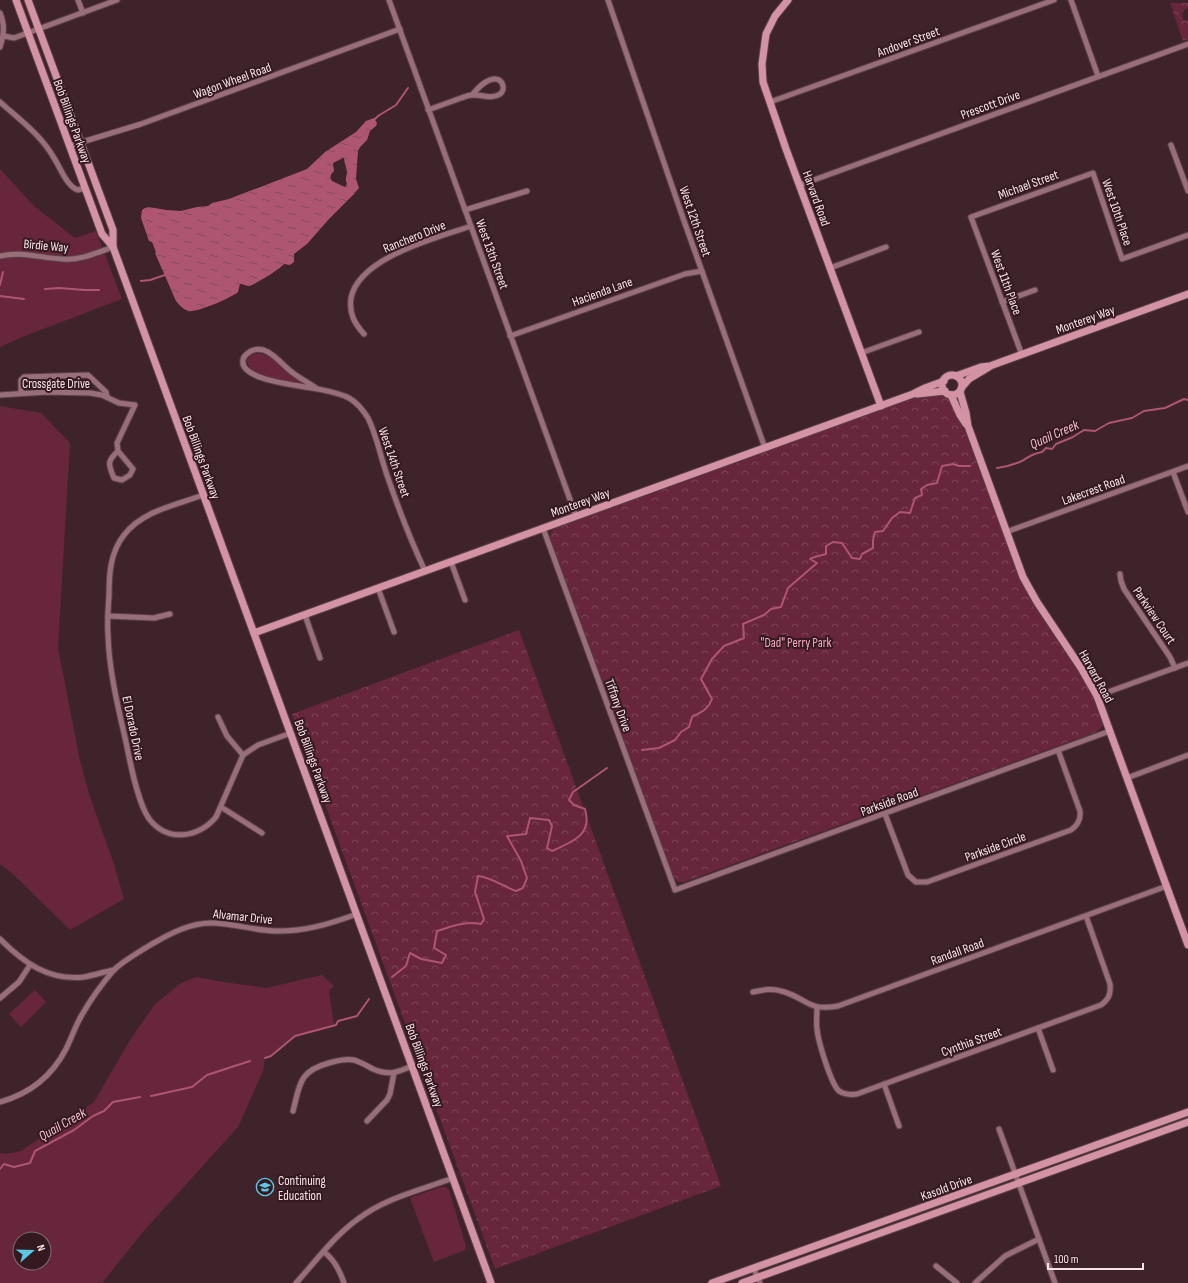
<svg xmlns="http://www.w3.org/2000/svg" width="1188" height="1283" font-family="'Sofia Sans Condensed',sans-serif">
  <style>
    .grass { fill: #67263c; fill-rule: evenodd }
    .park { fill: url(#park-crowns) }
    .water { fill: url(#water-ripples); fill-rule: evenodd }
    .lines { fill: none; stroke-linecap: round; stroke-linejoin: round }
    .stream { stroke: #ae5571; stroke-width: 2 }
    .street-casing { stroke: #5c4249; stroke-width: 7 }
    .secondary-casing { stroke: #5c4249; stroke-width: 9 }
    .street { stroke: #986e79; stroke-width: 5 }
    .secondary { stroke: #d493a4; stroke-width: 7 }
    .labels { text-anchor: middle; stroke-width: 4; stroke-linejoin: round; paint-order: stroke }
    .street-label { font-size: 13px; fill: #f7e3e7; stroke: #351921 }
    .park-label { font-size: 13px; fill: #f4aabd; stroke: #351921 }
    .poi-label { font-size: 13px; fill: #f7e3e7; stroke: #351921; text-anchor: start }
    .water-label { font-size: 14px; font-style: italic; fill: #f1beca; stroke: #351921 }
  </style>
  <defs>
    <pattern id="park-crowns" width="20" height="18" patternUnits="userSpaceOnUse"><rect width="20" height="18" fill="#67263c"/><path d="M2 6a3 3 0 1 1 6 0M12 15a3 3 0 1 1 6 0" fill="none" stroke="#7e4558"/></pattern>
    <pattern id="water-ripples" width="26" height="14" patternUnits="userSpaceOnUse"><rect width="26" height="14" fill="#ae5571"/><path d="M2 4q2-2 4 0t4 0M15 11q2-2 4 0t4 0" fill="none" stroke="#814d5d"/></pattern>
  </defs>
  <rect width="100%" height="100%" fill="#3f232b"/>
  <g class="grass">
    <polygon points="0,169 35,207 75,238 96,231 122,299 22,337 0,347"/>
    <path d="M260 353 270 357 288 371 308 385C294 383 247 379 247 359L253 354Z"/>
    <polygon points="0,406 41,413 70,443 58,648 80,761 90,797 114,864 124,899 70,930 14,875 0,864"/>
    <path d="M322 975 334 986 329 991 334 1026 295 1036 271 1056 265 1058 263 1071 238 1127 142 1233 102 1283H0V1153L6 1154 21 1151 94 1102 130 1040 155 1004 181 983 196 977 223 982 266 988ZM20 1239H44V1263H20Z"/>
    <polygon points="35,990 46,1002 21,1027 9,1014"/>
    <polygon points="441,1187 446,1187 449,1190 466,1246 465,1250 434,1262 410,1198"/>
  </g>
  <g class="park">
    <polygon points="1170,3 1188,3 1188,8 1184,10 1184,12 1182,13 1183,20 1188,21 1188,39 1183,41"/>
    <path d="M944 394 952 401 968 439 1016 569C1022 581 1028 593 1035 605 1049 628 1107 704 1102 727L1096 732 684 882H678L674 878 550 537 551 532 554 529 917 397Z"/>
    <polygon points="519,630 721,1186 495,1269 292,714"/>
  </g>
  <path class="water" d="M374 118 377 123 376 126 370 131 367 140 360 147 358 151 356 179 359 188 354 194 329 219 307 244 294 254V262L290 265 284 264C280 269 256 284 249 286 246 286 243 284 240 284L238 292C231 298 196 313 188 311 183 309 179 305 176 301L155 253 156 252 152 242 149 241 141 218 142 210 145 208 149 207 166 210 181 211 197 207 208 206 212 203 229 199 307 169 325 152 356 132 366 121ZM343 158H344C344 163 347 168 347 173 346 178 345 179 347 184L345 187 332 181C329 176 331 174 334 171L333 163Z"/>
  <g class="lines">
    <g class="stream">
      <polyline points="375,119 378,116 396,105 408,88"/>
      <polyline points="141,281 150,280 165,275"/>
      <polyline points="0,285 3,272"/>
      <polyline points="45,289 59,288 85,290 99,290"/>
      <polyline points="0,296 24,299"/>
      <path d="M997 468C1006 467 1013 465 1022 461 1029 457 1033 453 1042 452L1046 448 1052 449 1056 444 1073 437 1084 430 1095 431 1109 423 1132 418 1144 411 1165 408 1184 399 1188 400"/>
      <path d="M642 750 659 748 675 740 681 732 689 727 692 717C701 712 708 710 712 699L701 679 712 659 724 646 744 638 743 624 764 615 771 609 781 607 788 588 817 563 810 559C814 556 820 556 826 554V546L833 542 842 543 852 558 860 559 862 554 873 548V540L875 532 883 531 892 518 900 512 910 513 915 498 922 495 921 489 927 485 937 483 942 466 953 464 959 466H970"/>
      <path d="M392 977 406 966 410 953 421 959 442 963 446 955 434 948 437 931C453 926 465 921 481 924L484 919 475 892 478 876C491 877 504 887 516 891L523 888 527 878 521 861 507 836 526 834 530 818 549 820 552 826 547 848 552 851C571 842 593 836 585 809L574 805 569 800 573 792 607 768"/>
      <polyline points="265,1058 271,1056 295,1036 336,1025 338,1021 357,1016 369,999"/>
      <polyline points="151,1096 192,1087 207,1075 250,1061"/>
      <polyline points="0,1169 4,1164 14,1167 30,1163 35,1151 74,1130 93,1116 104,1111 113,1102 140,1097"/>
    </g>
    <defs>
      <g id="street">
        <polyline points="78,0 83,13"/>
        <polyline points="389,0 576,516"/>
        <polyline points="608,0 683,218 765,448"/>
        <polyline points="1071,0 1098,76"/>
        <path d="M0 13C5 25 4 34 0 47"/>
        <polyline points="4,36 14,38 117,0"/>
        <path d="M0 102C19 119 41 135 54 158 60 167 67 187 78 190L85 188"/>
        <polyline points="770,102 1054,0"/>
        <path d="M428 110C439 106 450 102 461 98 464 97 469 95 472 95 481 94 491 100 500 94 506 90 503 78 494 79 485 80 478 88 472 95"/>
        <polyline points="1171,145 1188,191"/>
        <polyline points="69,146 141,124 400,29"/>
        <polyline points="800,185 1188,44"/>
        <polyline points="465,210 527,191"/>
        <path d="M0 256C20 251 41 258 62 259 79 261 96 253 113 247"/>
        <polyline points="830,268 886,247"/>
        <polyline points="1002,302 1035,290"/>
        <path d="M364 334C354 323 349 313 351 298 359 257 437 238 471 226"/>
        <polyline points="510,336 685,274 702,271"/>
        <polyline points="861,353 919,332"/>
        <polyline points="1022,355 971,217 1093,173 1122,259 1188,235"/>
        <path d="M316 388C309 383 301 379 293 373 281 365 268 343 251 351 248 353 246 354 244 357 233 381 305 386 318 389 328 391 340 393 349 398 358 403 363 410 368 418 377 436 381 459 388 478 399 510 411 541 425 571"/>
        <polyline points="21,393 21,380 24,377 88,375 106,392 107,397"/>
        <path d="M0 395 47 392 90 393 102 395 119 403 135 405 117 443 118 451 133 469 130 475 122 480 114 478C108 464 107 461 118 451"/>
        <polyline points="1173,472 1188,512"/>
        <path d="M203 495C176 505 142 511 124 535 110 553 109 574 109 596 108 609 107 622 108 635 109 671 118 707 126 742 130 762 138 805 150 820 169 843 199 837 216 817L243 755 258 745 291 733"/>
        <polyline points="543,528 675,890 1110,731"/>
        <polyline points="1006,532 1188,466"/>
        <polyline points="451,562 465,600"/>
        <polyline points="1120,574 1121,581 1124,589 1170,657 1175,668"/>
        <polyline points="378,588 394,632"/>
        <polyline points="305,615 320,658"/>
        <polyline points="108,616 154,618 170,614"/>
        <polyline points="1097,696 1188,663"/>
        <polyline points="218,717 227,736 243,755"/>
        <polyline points="1127,778 1188,755"/>
        <polyline points="221,807 262,833"/>
        <path d="M885 814 908 875 916 882H927L1071 830C1078 825 1081 819 1080 811L1058 750"/>
        <path d="M0 939C23 962 48 981 84 977 94 975 104 972 114 970"/>
        <path d="M753 992C763 990 772 988 781 991 806 997 807 1012 838 1006L1167 886"/>
        <polyline points="0,998 19,982 30,965"/>
        <path d="M817 1007C817 1015 816 1022 817 1029 818 1041 831 1084 839 1091 845 1095 850 1095 857 1094L1101 1005C1109 999 1111 994 1110 984L1086 916"/>
        <polyline points="1038,1028 1053,1070"/>
        <polyline points="884,1084 899,1126"/>
        <path d="M0 1102C29 1094 52 1076 66 1049 72 1037 76 1024 83 1013 91 999 102 984 113 971 120 963 142 950 152 944 171 933 192 922 214 923 235 924 254 930 274 931 303 932 330 924 357 914"/>
        <path d="M293 1111C300 1084 299 1071 329 1063 337 1061 345 1058 354 1060 361 1062 367 1066 373 1069 389 1076 398 1072 412 1066"/>
        <polyline points="367,1121 387,1100 390,1094 394,1073"/>
        <polyline points="999,1129 1055,1283"/>
        <path d="M324 1252C335 1260 340 1271 344 1283"/>
        <polyline points="936,1266 957,1283"/>
        <polyline points="754,1269 760,1283"/>
        <path d="M296 1283C316 1261 334 1236 358 1219 385 1198 421 1190 453 1178"/>
        <polyline points="975,1283 1005,1256 1039,1239"/>
      </g>
      <g id="secondary">
        <polyline points="16,0 102,234 113,247 491,1283"/>
        <polyline points="28,0 113,230 113,247"/>
        <polyline points="788,0 775,16 766,34 762,64 763,82 786,149 881,406"/>
        <circle cx="952" cy="385" r="10"/>
        <polyline points="956,376 981,367 990,366 1188,294"/>
        <polyline points="962,387 969,379 989,367"/>
        <polyline points="960,392 966,413 968,426 1023,577 1037,602 1081,668 1097,696 1188,945"/>
        <polyline points="917,394 945,391"/>
        <polyline points="951,395 960,415 966,424"/>
        <polyline points="254,633 913,394 925,388 944,381"/>
        <polyline points="712,1283 1188,1112"/>
        <polyline points="742,1283 1188,1122"/>
      </g>
    </defs>
    <use href="#street" class="street-casing"/>
    <use href="#secondary" class="secondary-casing"/>
    <use href="#street" class="street"/>
    <use href="#secondary" class="secondary"/>
  </g>
  <defs>
    <symbol id="university-ring" viewBox="-11 -11 22 22"><circle r="9.5" fill="#351921" stroke="#59c8e5" stroke-width="1.5"/><path d="M0-5L7-2L0 1L-7-2ZM-4 1L0 2.5L4 1V4Q0 6-4 4Z" fill="#59c8e5"/></symbol>
  </defs>
  <g fill-rule="evenodd">
    <use href="#university-ring" x="255" y="1177" width="20" height="20"/>
  </g>
  <g class="labels">
    <g class="street-label">
      <text transform="translate(908 41) rotate(-20)" y="5">Andover Street</text>
      <text transform="translate(232 80) rotate(-20)" y="5">Wagon Wheel Road</text>
      <text transform="translate(990 104) rotate(-20)" y="5">Prescott Drive</text>
      <text transform="translate(73 121) rotate(70)" y="5">Bob Billings Parkway</text>
      <text transform="translate(1028 184) rotate(-20)" y="5">Michael Street</text>
      <text transform="translate(817 198) rotate(70)" y="5">Harvard Road</text>
      <text transform="translate(1118 212) rotate(71)" y="5">West 10th Place</text>
      <text transform="translate(696 221) rotate(71)" y="5">West 12th Street</text>
      <text transform="translate(414 236) rotate(-22)" y="5">Ranchero Drive</text>
      <text transform="translate(46 245) rotate(5)" y="5">Birdie Way</text>
      <text transform="translate(493 254) rotate(70)" y="5">West 13th Street</text>
      <text transform="translate(1007 282) rotate(70)" y="5">West 11th Place</text>
      <text transform="translate(602 291) rotate(-20)" y="5">Hacienda Lane</text>
      <text transform="translate(1085 319) rotate(-20)" y="5">Monterey Way</text>
      <text x="56" y="388">Crossgate Drive</text>
      <text transform="translate(202 457) rotate(70)" y="5">Bob Billings Parkway</text>
      <text transform="translate(395 462) rotate(71)" y="5">West 14th Street</text>
      <text transform="translate(1093 489) rotate(-20)" y="5">Lakecrest Road</text>
      <text transform="translate(580 502) rotate(-20)" y="5">Monterey Way</text>
      <text transform="translate(1155 615) rotate(56)" y="5">Parkview Court</text>
      <text transform="translate(1097 676) rotate(61)" y="5">Harvard Road</text>
      <text transform="translate(619 705) rotate(70)" y="5">Tiffany Drive</text>
      <text transform="translate(134 728) rotate(78)" y="5">El Dorado Drive</text>
      <text transform="translate(314 761) rotate(70)" y="5">Bob Billings Parkway</text>
      <text transform="translate(889 801) rotate(-20)" y="5">Parkside Road</text>
      <text transform="translate(995 846) rotate(-20)" y="5">Parkside Circle</text>
      <text transform="translate(243 916) rotate(6)" y="5">Alvamar Drive</text>
      <text transform="translate(957 951) rotate(-20)" y="5">Randall Road</text>
      <text transform="translate(971 1041) rotate(-20)" y="5">Cynthia Street</text>
      <text transform="translate(425 1065) rotate(70)" y="5">Bob Billings Parkway</text>
      <text transform="translate(946 1187) rotate(-20)" y="5">Kasold Drive</text>
    </g>
    <g class="park-label">
      <text x="796" y="647">"Dad" Perry Park</text>
    </g>
    <g class="poi-label">
      <text x="278" y="1185">Continuing<tspan x="278" dy="15">Education</tspan></text>
    </g>
    <g class="water-label">
      <text transform="translate(1054 434) rotate(-24)" y="5">Quail Creek</text>
      <text transform="translate(62 1124) rotate(-30)" y="5">Quail Creek</text>
    </g>
  </g>
  <g transform="translate(32 1251) rotate(70)"><circle r="19" fill="#351921" stroke="#836a70"/>
  <path d="M0-3L7 15L0 10L-7 15Z" fill="#59c8e5"/>
  <text y="-6" font-size="11" font-weight="bold" text-anchor="middle" fill="#f7e3e7">N</text>
  </g>
  <path d="M1048 1263v6h95v-6" fill="none" stroke="#f7e3e7" stroke-width="2"/>
  <text x="1054" y="1263" font-size="12" fill="#f7e3e7" stroke="#351921" stroke-width="3" paint-order="stroke">100 m</text>
</svg>
